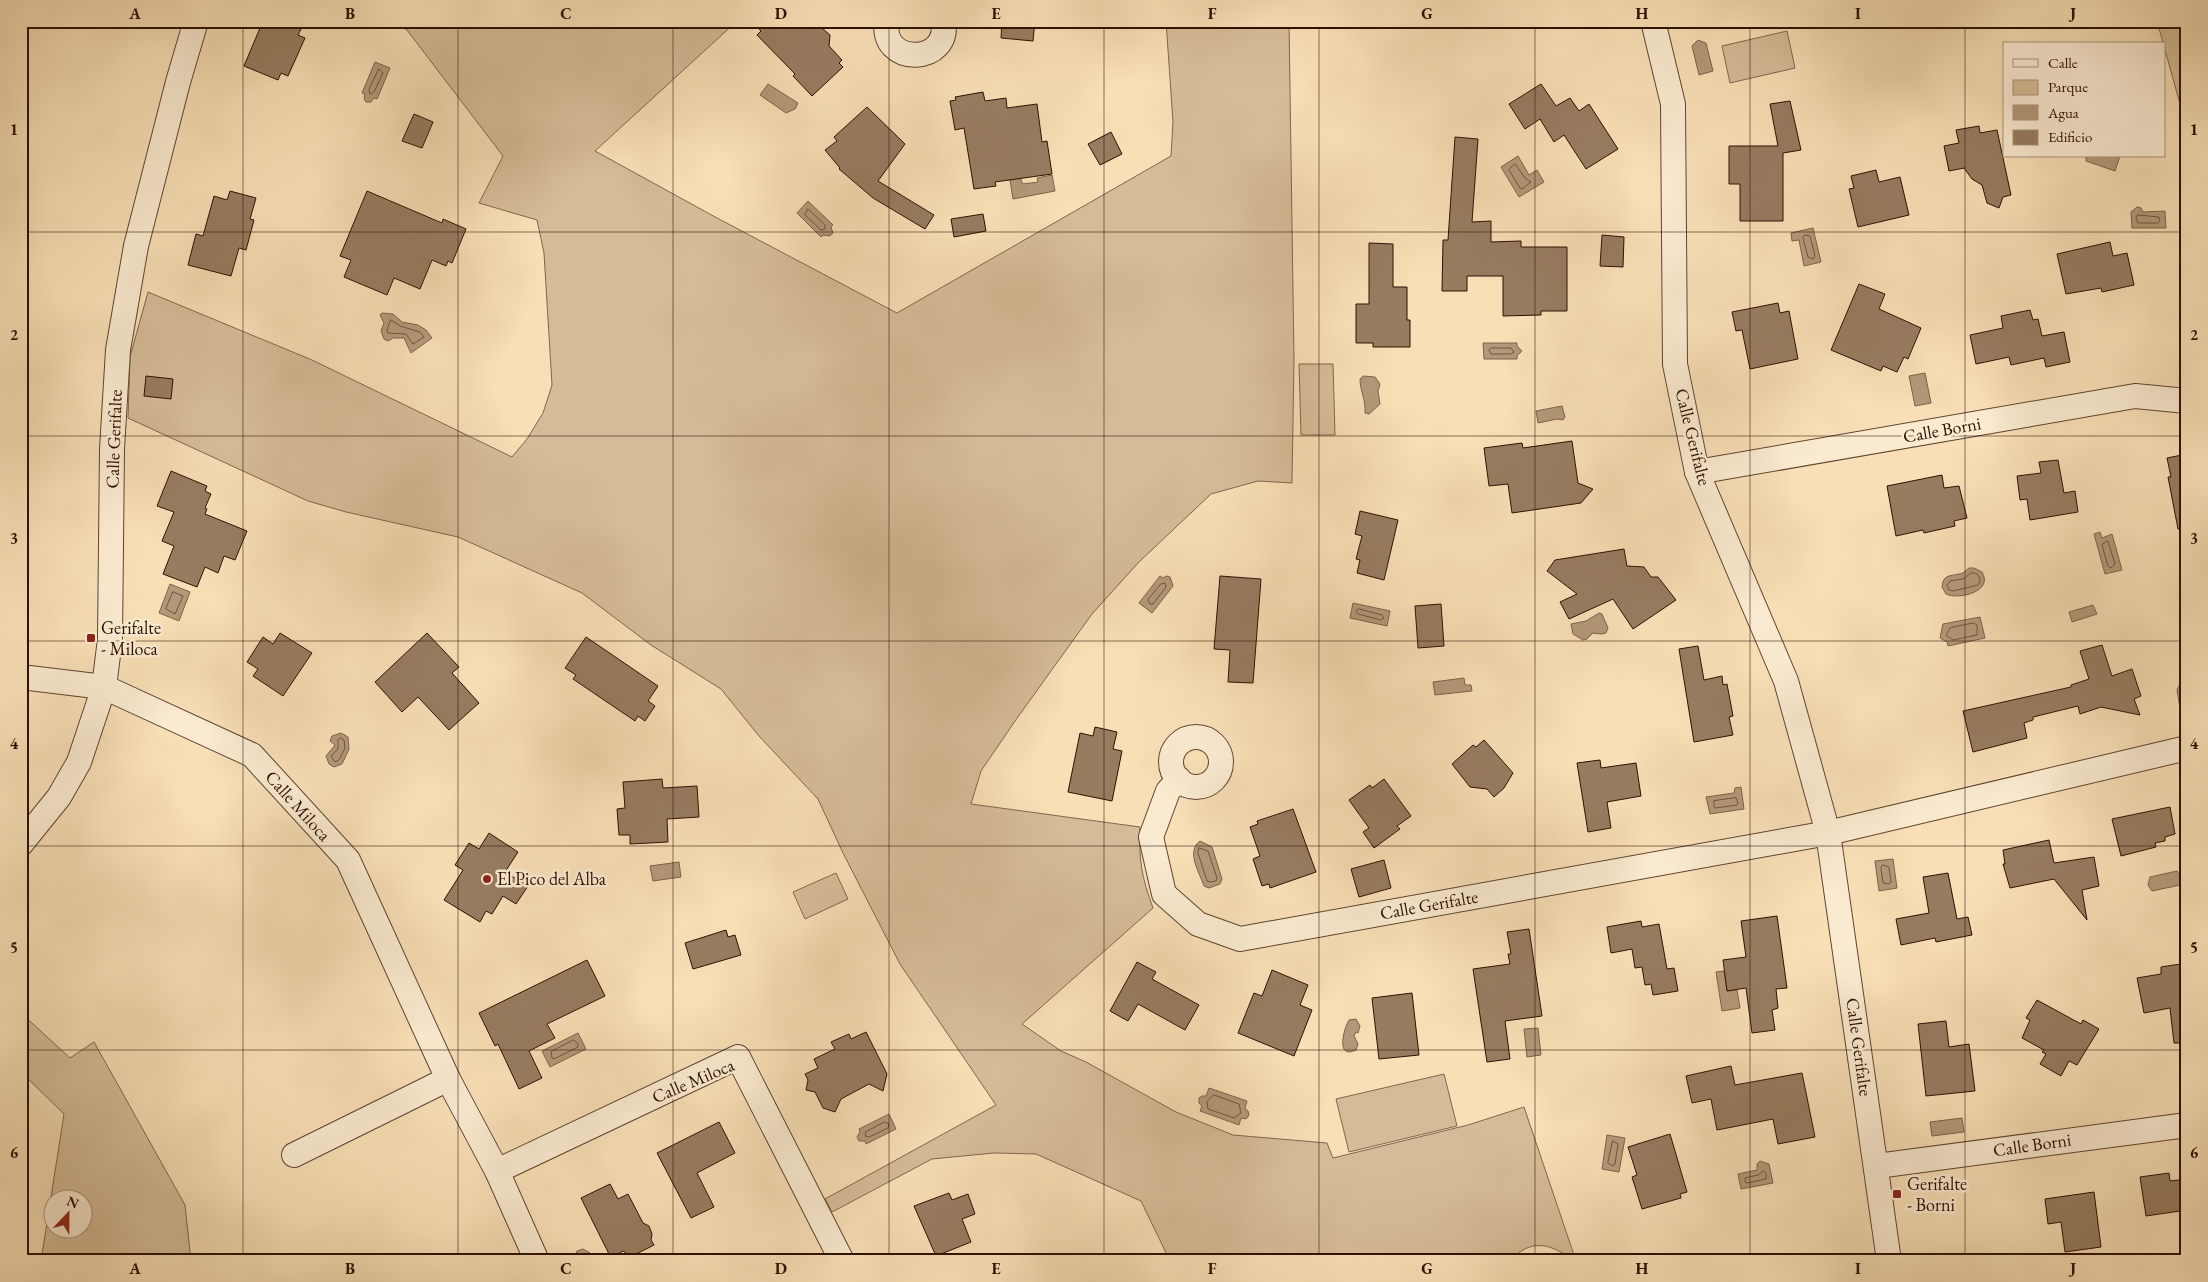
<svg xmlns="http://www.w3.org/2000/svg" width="2208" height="1282" font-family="'EB Garamond',serif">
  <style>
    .green { fill: #d5bc98; stroke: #81664e; fill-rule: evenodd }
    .water { fill: #b39979; stroke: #7d624a }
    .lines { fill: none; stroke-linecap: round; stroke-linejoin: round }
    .shore { stroke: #70543e; stroke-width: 1 }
    .building { fill: #977c60; stroke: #2d1003 }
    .minor-casing { stroke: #604430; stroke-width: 26 }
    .minor { stroke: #faead0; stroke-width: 24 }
    .grid { fill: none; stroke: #2d1003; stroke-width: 1; stroke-opacity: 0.55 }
    .poi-dot { fill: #8f2418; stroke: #faead0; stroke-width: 2 }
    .labels { text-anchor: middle; stroke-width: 5; stroke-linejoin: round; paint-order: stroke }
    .street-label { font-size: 18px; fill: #2d1003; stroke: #faead0 }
    .poi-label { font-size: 18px; fill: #2d1003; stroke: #faead0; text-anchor: start }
    .neatline { fill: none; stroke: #2d1003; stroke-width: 2 }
    .grid-label { font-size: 16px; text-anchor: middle; font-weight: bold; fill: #2d1003 }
  </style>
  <rect width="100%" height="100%" fill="#f8dfb6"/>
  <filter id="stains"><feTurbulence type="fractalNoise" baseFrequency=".004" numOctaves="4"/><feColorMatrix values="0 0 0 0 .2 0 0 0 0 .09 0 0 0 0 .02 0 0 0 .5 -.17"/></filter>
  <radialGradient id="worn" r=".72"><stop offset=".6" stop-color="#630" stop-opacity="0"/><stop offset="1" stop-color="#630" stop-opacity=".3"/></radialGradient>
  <g class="green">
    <path d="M392 21H737L595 151 717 218 897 313 1171 156 1173 122 1166 21H1289L1294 359 1292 483 1258 481 1211 494 1139 562 1092 614 1015 721 981 771 971 804 1140 827C1139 861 1141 875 1153 908L1022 1024 1061 1051 1086 1062 1176 1112 1233 1135 1327 1143 1333 1158 1468 1125 1524 1107 1576 1261H1573C1552 1243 1530 1238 1510 1261H1170L1141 1201 1036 1154 994 1153 932 1159 832 1212 825 1199 996 1105 900 964 843 853 818 799 759 736 721 689 651 645 582 593 458 537 346 512 308 501 128 418 130 357 148 292 312 360 512 457 527 439 543 413 552 385 544 253 537 220 479 203 503 156 407 30Z"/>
    <polygon points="2157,21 2187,21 2187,137 2182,111"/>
    <polygon points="1787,31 1795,68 1730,83 1722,46"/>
    <polygon points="1299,364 1333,364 1335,435 1301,435"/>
    <polygon points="836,873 848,899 805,919 793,892"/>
    <path d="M21 1013 70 1058 94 1042 185 1205 191 1261H41L64 1114 21 1072ZM52 1200H82V1230H52Z"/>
    <polygon points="1444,1074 1457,1126 1349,1152 1336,1099"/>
  </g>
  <g class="water">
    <polygon points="1698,40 1706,43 1713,71 1699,75 1692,46"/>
    <polygon points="375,62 390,68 377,99 374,98 371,102 366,102 364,99 365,94 362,93"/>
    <polygon points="768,84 798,103 795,109 786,113 760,95"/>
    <polygon points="1518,156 1529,175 1537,170 1544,182 1519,197 1501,167"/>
    <polygon points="2086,156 2120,156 2115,171 2086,161"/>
    <polygon points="1052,175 1055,191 1013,199 1010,180 1020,178 1023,184 1038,182 1037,178"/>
    <polygon points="808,201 833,225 831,227 833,233 830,236 823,235 821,237 797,213"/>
    <polygon points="2137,207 2141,208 2143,212 2165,211 2166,228 2132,228 2131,212"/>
    <polygon points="1813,228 1821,262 1804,266 1799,240 1792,241 1791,233"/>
    <polygon points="382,313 393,314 402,322 418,325 426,330 432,338 411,353 404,338 393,338 388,341 384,339 381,331 384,323 380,315"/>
    <polygon points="1483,343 1517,343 1517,346 1522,351 1517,356 1517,359 1484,359"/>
    <polygon points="1925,373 1931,403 1915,406 1909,376"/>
    <path d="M1363 376 1375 377 1380 384 1378 391 1380 404 1369 414 1365 413C1366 400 1360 391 1360 379Z"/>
    <polygon points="1562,406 1565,417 1563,420 1557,419 1538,423 1536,411"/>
    <polygon points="2100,532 2102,538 2112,534 2122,570 2105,574 2094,534"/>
    <path d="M1969 568H1974L1982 572C1994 592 1958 600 1946 594L1942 587C1943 575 1949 576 1959 574 1963 574 1966 570 1969 568Z"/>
    <polygon points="1160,576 1163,578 1166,576 1170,577 1173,586 1152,613 1139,603"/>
    <polygon points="170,584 190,592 179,621 159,613"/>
    <polygon points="1353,603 1390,611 1387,626 1350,618"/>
    <polygon points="2093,605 2097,614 2072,622 2069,612"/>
    <polygon points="1599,613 1602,614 1608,628 1606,633 1601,634 1593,633 1587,639 1583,640 1573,634 1571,624 1586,621"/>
    <polygon points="1980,617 1985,638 1948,646 1947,642 1940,638 1943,624"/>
    <polygon points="1464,678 1465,685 1471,685 1472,691 1435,695 1433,682"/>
    <polygon points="2184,683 2187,685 2187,713 2181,714 2177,690 2180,684"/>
    <polygon points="341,733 348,737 349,749 342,764 334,767 329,764 326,756 335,745 330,741 332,736"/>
    <polygon points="1741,787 1744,809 1710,814 1706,797 1734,793 1735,788"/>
    <path d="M1200 841 1212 847 1222 879 1220 884 1209 888 1204 886C1199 872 1186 851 1200 841Z"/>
    <polygon points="1893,859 1897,888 1879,891 1875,861"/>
    <polygon points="679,862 681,877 653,881 650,866"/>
    <polygon points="2177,871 2182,877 2180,885 2152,891 2148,885 2150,877"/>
    <polygon points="1724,971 1727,991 1737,990 1740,1008 1722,1011 1716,972"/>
    <path d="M1356 1019 1360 1026 1358 1033 1356 1032 1354 1036 1358 1044 1356 1050C1335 1060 1344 1028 1349 1020Z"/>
    <polygon points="1538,1028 1541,1055 1527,1057 1524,1029"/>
    <polygon points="578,1033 586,1049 550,1067 542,1051"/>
    <polygon points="1209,1088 1247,1101 1245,1108 1248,1111 1249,1115 1246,1119 1241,1118 1239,1125 1200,1111 1202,1106 1199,1103 1199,1098 1202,1096 1206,1096"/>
    <polygon points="889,1114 896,1129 866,1144 865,1141 859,1141 857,1137 860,1132 859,1129"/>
    <polygon points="1962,1118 1964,1132 1932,1136 1930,1122"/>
    <polygon points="1607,1135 1625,1138 1619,1172 1602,1169"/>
    <polygon points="1760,1161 1769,1164 1773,1183 1741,1189 1738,1174 1757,1170 1757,1164"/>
    <polygon points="583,1249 590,1253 593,1261 573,1261 577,1251"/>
  </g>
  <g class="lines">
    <g class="shore">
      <polygon points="379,69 383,73 374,92 370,94 369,90"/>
      <polygon points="1515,164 1525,178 1531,182 1522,189 1520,188 1509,170"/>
      <polygon points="808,209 825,225 825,229 821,230 805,215"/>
      <polygon points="2138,215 2159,217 2160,221 2158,223 2138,223 2136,218"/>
      <polygon points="1805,235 1810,236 1815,256 1813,259 1808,257 1803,238"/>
      <polygon points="391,320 400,326 420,332 424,337 413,344 406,334 388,333 387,330"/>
      <polygon points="1491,348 1511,348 1514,352 1511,354 1491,354 1489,350"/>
      <polygon points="2108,541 2115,564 2111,568 2108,566 2102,545"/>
      <path d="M1971 573C1976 572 1980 575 1980 581L1978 585 1953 591 1949 590 1947 585 1950 581 1963 579Z"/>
      <polygon points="1161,584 1165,583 1166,587 1153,604 1150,604 1148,600"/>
      <polygon points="173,592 183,596 175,614 166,609"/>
      <polygon points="1359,609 1382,615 1384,618 1381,620 1358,614 1356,611"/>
      <polygon points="1974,623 1977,625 1977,635 1953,640 1946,635 1950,628"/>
      <polygon points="341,738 344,740 345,748 339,760 335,762 331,756 338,749 338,740"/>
      <polygon points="1736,798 1738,803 1737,805 1716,808 1714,807 1714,801"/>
      <polygon points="1199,848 1208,851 1217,878 1216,881 1210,882 1207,881 1198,853"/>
      <polygon points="1883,865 1889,867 1891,882 1889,884 1883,883 1881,868"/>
      <polygon points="574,1040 578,1044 578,1047 554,1059 552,1058 551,1052"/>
      <polygon points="1214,1095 1239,1104 1241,1113 1234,1118 1208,1109 1207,1102"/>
      <polygon points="885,1122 889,1124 888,1128 869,1137 865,1136 866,1132"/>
      <polygon points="1613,1141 1618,1144 1615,1164 1613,1166 1608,1163"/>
      <polygon points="1764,1171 1766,1173 1766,1179 1747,1183 1745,1182 1745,1178 1758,1175"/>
    </g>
  </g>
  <g class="building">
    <polygon points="263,21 305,21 298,35 305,38 288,76 281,73 278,80 244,66"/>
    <polygon points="751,21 811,21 817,27 822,28 830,35 829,46 842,60 839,63 843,67 812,96 793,76 795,74 757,35 761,31"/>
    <polygon points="1002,21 1035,21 1033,41 1001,38"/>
    <polygon points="1541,84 1556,106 1570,98 1579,111 1589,104 1618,149 1586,169 1564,135 1554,142 1540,119 1525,129 1509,104"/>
    <polygon points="983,92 985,101 1006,98 1007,108 1037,104 1042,142 1047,141 1052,174 995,182 996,186 974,189 964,128 955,130 950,101 956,100 955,97"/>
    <polygon points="1790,101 1801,150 1783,153 1783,221 1740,221 1740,184 1729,184 1729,146 1778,146 1770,104"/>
    <polygon points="867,107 905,144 878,181 934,215 925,229 873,198 839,169 840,168 825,150 837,141 834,137"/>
    <polygon points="414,114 433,122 422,148 402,141"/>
    <polygon points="1979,126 1980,133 1997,130 2011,195 2003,197 1999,208 1987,203 1982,185 1972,179 1964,168 1949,171 1944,146 1959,143 1956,130"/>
    <polygon points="1111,132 1122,154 1100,165 1088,144"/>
    <polygon points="1455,137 1478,139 1472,222 1491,221 1491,242 1521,241 1521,247 1567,247 1567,311 1541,311 1541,315 1503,316 1503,276 1467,276 1467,291 1442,291 1443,240 1448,240"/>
    <polygon points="1876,170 1879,182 1900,177 1909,215 1858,227 1849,189 1854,188 1851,176"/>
    <polygon points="230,191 256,198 250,219 254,220 246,250 239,248 231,276 188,265 196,234 203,236 214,196 227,200"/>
    <polygon points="367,191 442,223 443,219 466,229 452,263 448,261 446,266 432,260 420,289 394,278 387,295 344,277 351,260 340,256"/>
    <polygon points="983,214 986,231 954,237 951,219"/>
    <polygon points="1602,235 1624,237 1623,267 1600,266"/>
    <polygon points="2110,242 2113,256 2127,253 2134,285 2102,292 2101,288 2066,294 2057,254"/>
    <polygon points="1369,243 1393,244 1393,287 1407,287 1407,320 1410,320 1410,347 1373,347 1373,343 1356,343 1356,304 1369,304"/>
    <polygon points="1859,284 1885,294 1879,309 1921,328 1908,359 1904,357 1897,372 1883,366 1881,371 1831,350"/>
    <polygon points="1778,303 1780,313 1789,311 1798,359 1750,369 1742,330 1736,331 1732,312"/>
    <polygon points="2030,310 2033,320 2038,319 2042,336 2064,332 2070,362 2046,367 2044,358 2011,365 2009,357 1976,364 1970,335 2003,328 2001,316"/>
    <polygon points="146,376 173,379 171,399 144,396"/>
    <polygon points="1572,441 1578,483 1593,489 1581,503 1512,513 1508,484 1489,486 1484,448 1522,443 1523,448"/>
    <polygon points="2187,454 2187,528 2178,529 2168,477 2171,477 2167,458"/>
    <polygon points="2058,460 2064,493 2075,491 2078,512 2030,520 2027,499 2020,500 2017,476 2041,473 2039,462"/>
    <polygon points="171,471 207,486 205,491 211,494 205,508 207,509 205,514 247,531 235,560 224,556 218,573 205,567 197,587 163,574 174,546 162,541 174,512 157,506"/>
    <polygon points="1942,475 1944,488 1959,486 1967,518 1954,521 1955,526 1924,533 1923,530 1896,536 1887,486"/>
    <polygon points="1360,511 1398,520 1384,580 1357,573 1360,560 1356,559 1362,536 1355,534"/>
    <polygon points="1624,549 1627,566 1644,567 1651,577 1658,577 1676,600 1633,629 1613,599 1569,619 1560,602 1577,594 1547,571 1555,560"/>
    <polygon points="1220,576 1261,579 1253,683 1228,682 1230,650 1214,649"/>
    <polygon points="1441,604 1444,646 1418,648 1415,606"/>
    <polygon points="280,633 312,653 283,696 253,676 258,669 247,662 263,637 273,644"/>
    <polygon points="427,633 459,667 452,673 479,703 449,730 418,697 402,712 375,682"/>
    <polygon points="586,637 658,686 648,701 655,706 645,721 638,716 635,721 573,679 576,675 565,668"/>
    <polygon points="2102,645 2112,676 2132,669 2141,696 2134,699 2140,715 2101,707 2080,714 2078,706 2033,717 2033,720 2024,723 2027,738 1973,752 1963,711 2071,687 2071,685 2089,679 2080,651"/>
    <polygon points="1698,646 1704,680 1722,676 1723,685 1727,684 1733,716 1729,717 1733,735 1694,742 1679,649"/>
    <polygon points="1095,727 1117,732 1113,749 1122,751 1112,801 1068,792 1080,733 1093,736"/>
    <polygon points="1484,740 1513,773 1504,788 1494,797 1487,789 1470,787 1452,764 1473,745 1476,747"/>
    <polygon points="1600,760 1601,768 1636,763 1641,796 1607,802 1611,828 1588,832 1577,763"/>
    <polygon points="662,779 663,788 697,786 699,817 667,819 668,842 630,844 630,835 619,835 617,809 625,808 623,782"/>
    <polygon points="1384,779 1411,816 1397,826 1400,829 1374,848 1363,832 1369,828 1349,800 1370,785 1372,788"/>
    <polygon points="2170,807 2175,834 2165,837 2165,841 2155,843 2156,847 2121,856 2112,819"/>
    <polygon points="1293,809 1316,872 1270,888 1269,884 1262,886 1253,859 1260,856 1250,827 1258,824 1257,821"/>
    <polygon points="489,833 518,852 505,872 528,886 516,904 503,896 492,914 486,911 480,922 444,900 463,870 455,865 469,843 479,849"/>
    <polygon points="2049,840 2054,863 2094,857 2099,886 2082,890 2087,920 2054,879 2010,888 2003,864 2005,864 2003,850"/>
    <polygon points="1384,860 1391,888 1359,897 1351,869"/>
    <polygon points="1948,873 1957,919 1968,917 1972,935 1936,942 1935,938 1901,945 1896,919 1929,913 1923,877"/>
    <polygon points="1777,916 1787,988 1776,989 1778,1008 1772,1010 1775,1030 1752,1033 1746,988 1727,991 1723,960 1746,957 1741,921"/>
    <polygon points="1641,921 1642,927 1659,924 1667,969 1674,968 1678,991 1653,995 1651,984 1645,985 1642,967 1635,968 1632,949 1611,953 1607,927"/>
    <polygon points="1529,929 1542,1016 1505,1021 1510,1059 1487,1062 1473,969 1510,964 1508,954 1511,954 1507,932"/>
    <polygon points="726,930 728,937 735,935 741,955 693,969 685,943"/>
    <polygon points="587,960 605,996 547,1024 555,1038 529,1051 542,1078 519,1089 498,1044 495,1046 479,1013"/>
    <polygon points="1137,962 1156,972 1152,979 1199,1005 1185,1030 1138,1004 1128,1021 1110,1011"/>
    <polygon points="2187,963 2187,1043 2174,1043 2170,1008 2144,1013 2137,978 2161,974 2161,967"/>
    <polygon points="1272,970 1308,985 1300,1005 1312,1010 1294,1056 1238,1033 1254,993 1262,996"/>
    <polygon points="1412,993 1419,1055 1379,1059 1372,998"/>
    <polygon points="2037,1000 2081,1024 2083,1020 2099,1029 2077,1065 2069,1061 2061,1076 2040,1064 2046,1054 2042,1052 2044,1050 2022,1038 2030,1020 2026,1018"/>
    <polygon points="1946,1021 1949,1047 1969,1044 1975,1091 1926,1096 1918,1024"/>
    <polygon points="866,1032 887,1074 883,1091 869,1084 841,1099 835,1112 823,1108 815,1092 806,1090 808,1080 805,1074 818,1068 814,1059 835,1049 831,1042 849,1034 851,1039"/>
    <polygon points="1731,1066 1735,1085 1802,1073 1815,1137 1778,1144 1773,1119 1717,1130 1711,1099 1692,1103 1686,1076"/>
    <polygon points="719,1122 735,1153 697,1173 714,1207 691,1218 657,1153"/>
    <polygon points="1670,1134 1687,1192 1680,1194 1681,1198 1642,1209 1632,1177 1637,1175 1628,1147"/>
    <polygon points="2169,1173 2170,1181 2187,1179 2187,1210 2146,1216 2140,1177"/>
    <polygon points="610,1184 618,1199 628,1194 643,1223 649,1226 652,1234 651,1240 654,1245 632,1256 630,1253 628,1255 623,1251 611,1258 581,1198"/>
    <polygon points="2094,1192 2101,1247 2065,1252 2061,1222 2048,1224 2045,1199"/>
    <polygon points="949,1193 952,1200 968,1194 975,1214 962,1219 971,1242 936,1256 914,1206"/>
  </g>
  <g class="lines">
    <defs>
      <g id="minor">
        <path d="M887 21C879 67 952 65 943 21"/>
        <polyline points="1653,21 1673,104 1675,364 1697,472 1786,681 1828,833 1889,1261"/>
        <polyline points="1697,472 2135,396 2187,401"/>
        <polyline points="21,677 104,687 252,755 348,860 448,1079 497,1171 537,1261"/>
        <circle cx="1196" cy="762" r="25"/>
        <polyline points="1179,779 1168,791 1151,837 1164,894 1198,924 1240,939 1828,833 2187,748"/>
        <polyline points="21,844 59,797 79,762 104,687 110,639 112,449 118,350 136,246 178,82 196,21"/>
        <polyline points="294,1155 448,1079"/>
        <polyline points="1877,1166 2187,1125"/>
        <polyline points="497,1171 738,1057 842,1261"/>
      </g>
    </defs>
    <use href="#minor" class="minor-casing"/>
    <use href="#minor" class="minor"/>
  </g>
  <path class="grid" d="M243 21V1261M458 21V1261M673 21V1261M889 21V1261M1104 21V1261M1319 21V1261M1535 21V1261M1750 21V1261M1965 21V1261M21 232H2187M21 436H2187M21 641H2187M21 846H2187M21 1050H2187"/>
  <g class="poi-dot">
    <rect x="86" y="633" width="10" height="10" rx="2.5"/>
    <circle cx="487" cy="879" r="5"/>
    <rect x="1892" y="1189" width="10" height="10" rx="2.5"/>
  </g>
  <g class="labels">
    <g class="street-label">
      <text transform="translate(1942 430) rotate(-10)" y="6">Calle Borni</text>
      <text transform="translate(1693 437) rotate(76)" y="6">Calle Gerifalte</text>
      <text transform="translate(114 439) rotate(-88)" y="6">Calle Gerifalte</text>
      <text transform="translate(298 806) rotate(48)" y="6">Calle Miloca</text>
      <text transform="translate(1429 905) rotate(-10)" y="6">Calle Gerifalte</text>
      <text transform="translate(1859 1047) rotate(82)" y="6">Calle Gerifalte</text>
      <text transform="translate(693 1081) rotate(-23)" y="6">Calle Miloca</text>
      <text transform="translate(2032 1145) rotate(-8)" y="6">Calle Borni</text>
    </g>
    <g class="poi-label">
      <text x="101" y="634">Gerifalte<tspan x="101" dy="21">- Miloca</tspan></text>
      <text x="497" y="885">El Pico del Alba</text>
      <text x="1907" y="1190">Gerifalte<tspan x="1907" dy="21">- Borni</tspan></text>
    </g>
  </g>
  <rect width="2208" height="1282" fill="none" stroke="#f8dfb6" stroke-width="55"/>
  <rect x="2003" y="42" width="162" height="115" fill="#faead0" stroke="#a8937e"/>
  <rect x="2013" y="59" width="25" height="8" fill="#faead0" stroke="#a8937e"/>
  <text x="2048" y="68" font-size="15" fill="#2d1003">Calle</text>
  <rect x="2013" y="80" width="25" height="15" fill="#d5bc98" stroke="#a8937e"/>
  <text x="2048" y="92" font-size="15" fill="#2d1003">Parque</text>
  <rect x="2013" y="105" width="25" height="15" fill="#b39979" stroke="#a8937e"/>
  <text x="2048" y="118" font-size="15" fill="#2d1003">Agua</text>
  <rect x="2013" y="130" width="25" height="15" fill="#977c60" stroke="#a8937e"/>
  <text x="2048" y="142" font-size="15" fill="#2d1003">Edificio</text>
  <g transform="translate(68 1214) rotate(22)"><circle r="24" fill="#faead0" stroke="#a8937e"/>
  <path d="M0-4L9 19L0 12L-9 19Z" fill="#8f2418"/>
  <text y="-8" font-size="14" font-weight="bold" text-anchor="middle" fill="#2d1003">N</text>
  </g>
  <rect x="28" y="28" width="2152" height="1226" class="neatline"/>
  <g class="grid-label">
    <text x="135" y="19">A</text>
    <text x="350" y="19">B</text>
    <text x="566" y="19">C</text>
    <text x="781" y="19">D</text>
    <text x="996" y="19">E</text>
    <text x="1212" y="19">F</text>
    <text x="1427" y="19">G</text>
    <text x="1642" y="19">H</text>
    <text x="1858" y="19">I</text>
    <text x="2073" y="19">J</text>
    <text x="14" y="135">1</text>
    <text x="2194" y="135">1</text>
    <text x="14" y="340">2</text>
    <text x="2194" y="340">2</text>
    <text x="14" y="544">3</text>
    <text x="2194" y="544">3</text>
    <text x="14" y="749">4</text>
    <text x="2194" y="749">4</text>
    <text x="14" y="953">5</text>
    <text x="2194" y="953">5</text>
    <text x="14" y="1158">6</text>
    <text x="2194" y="1158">6</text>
    <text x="135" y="1274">A</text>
    <text x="350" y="1274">B</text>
    <text x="566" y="1274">C</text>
    <text x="781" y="1274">D</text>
    <text x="996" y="1274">E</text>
    <text x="1212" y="1274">F</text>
    <text x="1427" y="1274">G</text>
    <text x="1642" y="1274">H</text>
    <text x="1858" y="1274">I</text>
    <text x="2073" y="1274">J</text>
  </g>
  <rect width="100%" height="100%" filter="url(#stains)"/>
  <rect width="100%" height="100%" fill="url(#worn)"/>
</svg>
